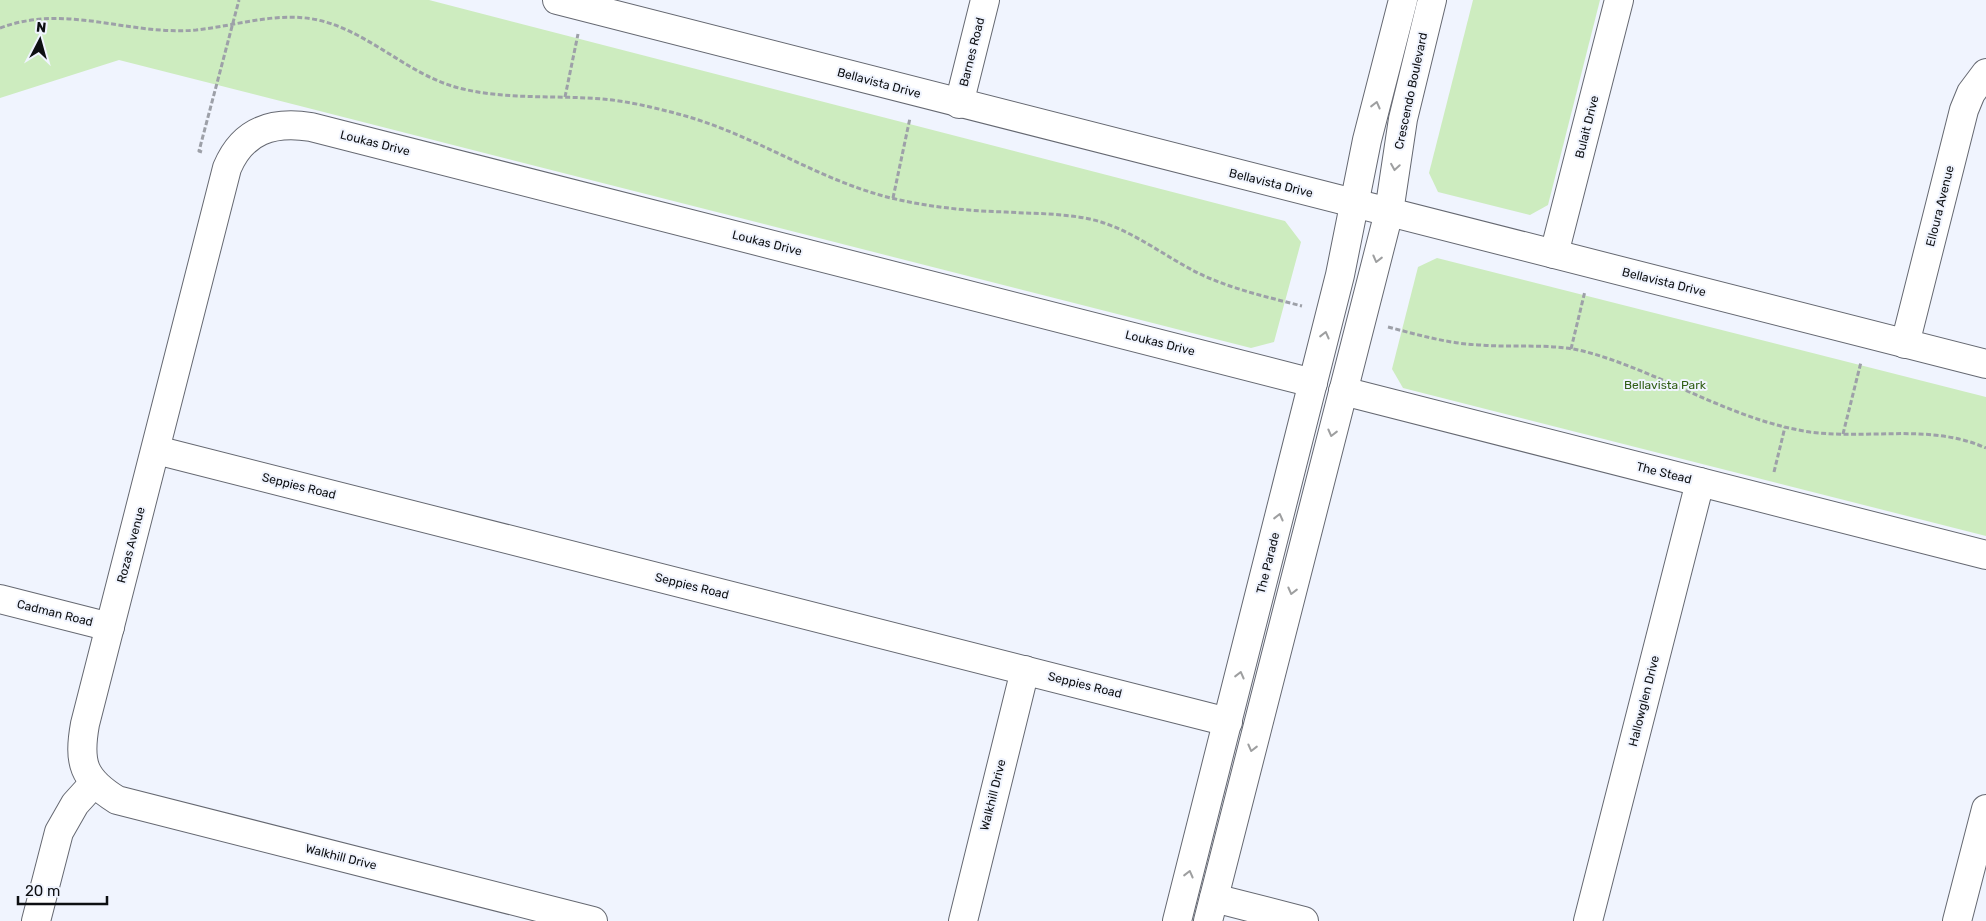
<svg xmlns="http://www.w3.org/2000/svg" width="1986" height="921" font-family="Rubik,sans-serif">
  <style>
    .green { fill: #cdecbf }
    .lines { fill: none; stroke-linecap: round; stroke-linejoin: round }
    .street-casing { stroke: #656871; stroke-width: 30 }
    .secondary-casing { stroke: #656871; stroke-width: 30 }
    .path { stroke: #9da0a8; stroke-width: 3; stroke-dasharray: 5 2.5; stroke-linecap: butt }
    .street { stroke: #fff; stroke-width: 28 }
    .secondary { stroke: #fff; stroke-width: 28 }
    .oneway { stroke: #9e9fa0 }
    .labels { text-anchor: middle; stroke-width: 4; stroke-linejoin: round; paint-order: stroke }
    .street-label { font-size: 12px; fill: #0d0f12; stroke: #f0f4fe }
    .park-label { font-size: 12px; fill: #315e15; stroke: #f0f4fe }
  </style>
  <rect width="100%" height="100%" fill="#f0f4fe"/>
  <g class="green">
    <polygon points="0,0 429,0 1285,221 1301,242 1274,342 1251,348 119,60 0,98"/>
    <polygon points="1473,0 1600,0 1548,205 1530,215 1438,192 1429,173"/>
    <polygon points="1437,258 1986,397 1986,536 1403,388 1392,369 1418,267"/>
  </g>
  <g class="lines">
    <defs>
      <g id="street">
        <polyline points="557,0 1986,364"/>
        <polyline points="959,104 985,0"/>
        <polyline points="1554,254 1619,0"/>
        <polyline points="1905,344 1964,110 1971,93 1986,73"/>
        <polyline points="1343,391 1986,555"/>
        <polyline points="156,450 1228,722"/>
        <polyline points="0,599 110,627"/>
        <polyline points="1214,898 1304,921"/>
        <polyline points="36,921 59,832 75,804 94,783"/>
        <path d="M593 921 117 800C83 779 78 763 85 724L227 168C243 130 273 121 311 127L1313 383"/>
        <polyline points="963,921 1025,670"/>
        <polyline points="1588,921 1700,482"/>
        <polyline points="1957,921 1986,809"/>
      </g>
      <g id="secondary">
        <polyline points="1177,921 1340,275 1367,140 1403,0"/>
        <polyline points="1208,921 1389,212 1403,119 1432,0"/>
      </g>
    </defs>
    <use href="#street" class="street-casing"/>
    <use href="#secondary" class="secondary-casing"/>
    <g class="path">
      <path d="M0 28C67 3 128 36 196 30 236 26 277 11 318 20 370 32 408 75 459 88 505 100 554 95 602 99 628 101 656 108 682 115 755 135 818 180 891 198 929 207 967 211 1006 212 1038 214 1071 213 1101 222 1136 233 1166 257 1198 273 1231 289 1267 297 1302 306"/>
      <polyline points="565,97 578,34"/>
      <polyline points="202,152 199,151 239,0"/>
      <polyline points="893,198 910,118"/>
      <path d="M1388 327C1419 335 1449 344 1481 345 1515 348 1549 343 1583 351 1660 371 1730 420 1810 432 1870 440 1930 423 1986 448"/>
      <polyline points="1571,349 1585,291"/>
      <polyline points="1843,434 1861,362"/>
      <polyline points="1774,472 1785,427"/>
    </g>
    <use href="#street" class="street"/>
    <use href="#secondary" class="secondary"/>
  </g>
  <defs><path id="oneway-chevron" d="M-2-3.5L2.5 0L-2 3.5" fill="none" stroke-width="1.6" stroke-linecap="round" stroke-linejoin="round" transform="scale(1.25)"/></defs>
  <g class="oneway">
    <use href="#oneway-chevron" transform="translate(1376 105) rotate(-76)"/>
    <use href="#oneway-chevron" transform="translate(1395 167) rotate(99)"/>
    <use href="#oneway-chevron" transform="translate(1377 259) rotate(104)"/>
    <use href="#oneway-chevron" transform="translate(1325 335) rotate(-76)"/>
    <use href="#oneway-chevron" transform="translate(1332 433) rotate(104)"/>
    <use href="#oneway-chevron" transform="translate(1279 517) rotate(-76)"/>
    <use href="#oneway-chevron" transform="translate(1292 591) rotate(104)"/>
    <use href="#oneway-chevron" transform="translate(1240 675) rotate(-76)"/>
    <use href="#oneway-chevron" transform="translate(1252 748) rotate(104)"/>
    <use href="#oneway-chevron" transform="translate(1189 874) rotate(-76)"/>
  </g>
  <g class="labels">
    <g class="street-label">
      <text transform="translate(972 52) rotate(-76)" y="4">Barnes Road</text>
      <text transform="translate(879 83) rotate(15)" y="4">Bellavista Drive</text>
      <text transform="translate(1411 91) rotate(-78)" y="4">Crescendo Boulevard</text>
      <text transform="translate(1587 127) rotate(-76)" y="4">Bulait Drive</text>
      <text transform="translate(375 143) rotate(14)" y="4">Loukas Drive</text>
      <text transform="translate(1271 183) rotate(14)" y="4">Bellavista Drive</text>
      <text transform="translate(1940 206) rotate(-76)" y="4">Elloura Avenue</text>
      <text transform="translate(767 243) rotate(14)" y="4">Loukas Drive</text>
      <text transform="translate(1664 282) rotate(14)" y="4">Bellavista Drive</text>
      <text transform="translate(1160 343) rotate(14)" y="4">Loukas Drive</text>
      <text transform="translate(1664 473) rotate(14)" y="4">The Stead</text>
      <text transform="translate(299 486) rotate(14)" y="4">Seppies Road</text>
      <text transform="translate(131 545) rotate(-75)" y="4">Rozas Avenue</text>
      <text transform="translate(1268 563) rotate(-76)" y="4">The Parade</text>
      <text transform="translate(692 586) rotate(14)" y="4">Seppies Road</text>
      <text transform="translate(55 613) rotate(14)" y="4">Cadman Road</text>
      <text transform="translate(1085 685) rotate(14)" y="4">Seppies Road</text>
      <text transform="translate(1644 701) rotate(-76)" y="4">Hallowglen Drive</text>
      <text transform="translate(993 795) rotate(-76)" y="4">Walkhill Drive</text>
      <text transform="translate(341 857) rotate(14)" y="4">Walkhill Drive</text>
    </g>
    <g class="park-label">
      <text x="1665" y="389">Bellavista Park</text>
    </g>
  </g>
  <g transform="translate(40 40) rotate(6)" stroke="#f0f4fe" stroke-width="4" paint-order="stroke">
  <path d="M0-4L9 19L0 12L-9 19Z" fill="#0d0f12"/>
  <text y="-8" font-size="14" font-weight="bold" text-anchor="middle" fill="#0d0f12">N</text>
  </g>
  <path d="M18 896v8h89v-8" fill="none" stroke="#0d0f12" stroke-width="2.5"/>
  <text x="25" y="896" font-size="15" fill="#0d0f12" stroke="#f0f4fe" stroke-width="4" paint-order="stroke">20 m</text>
</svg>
